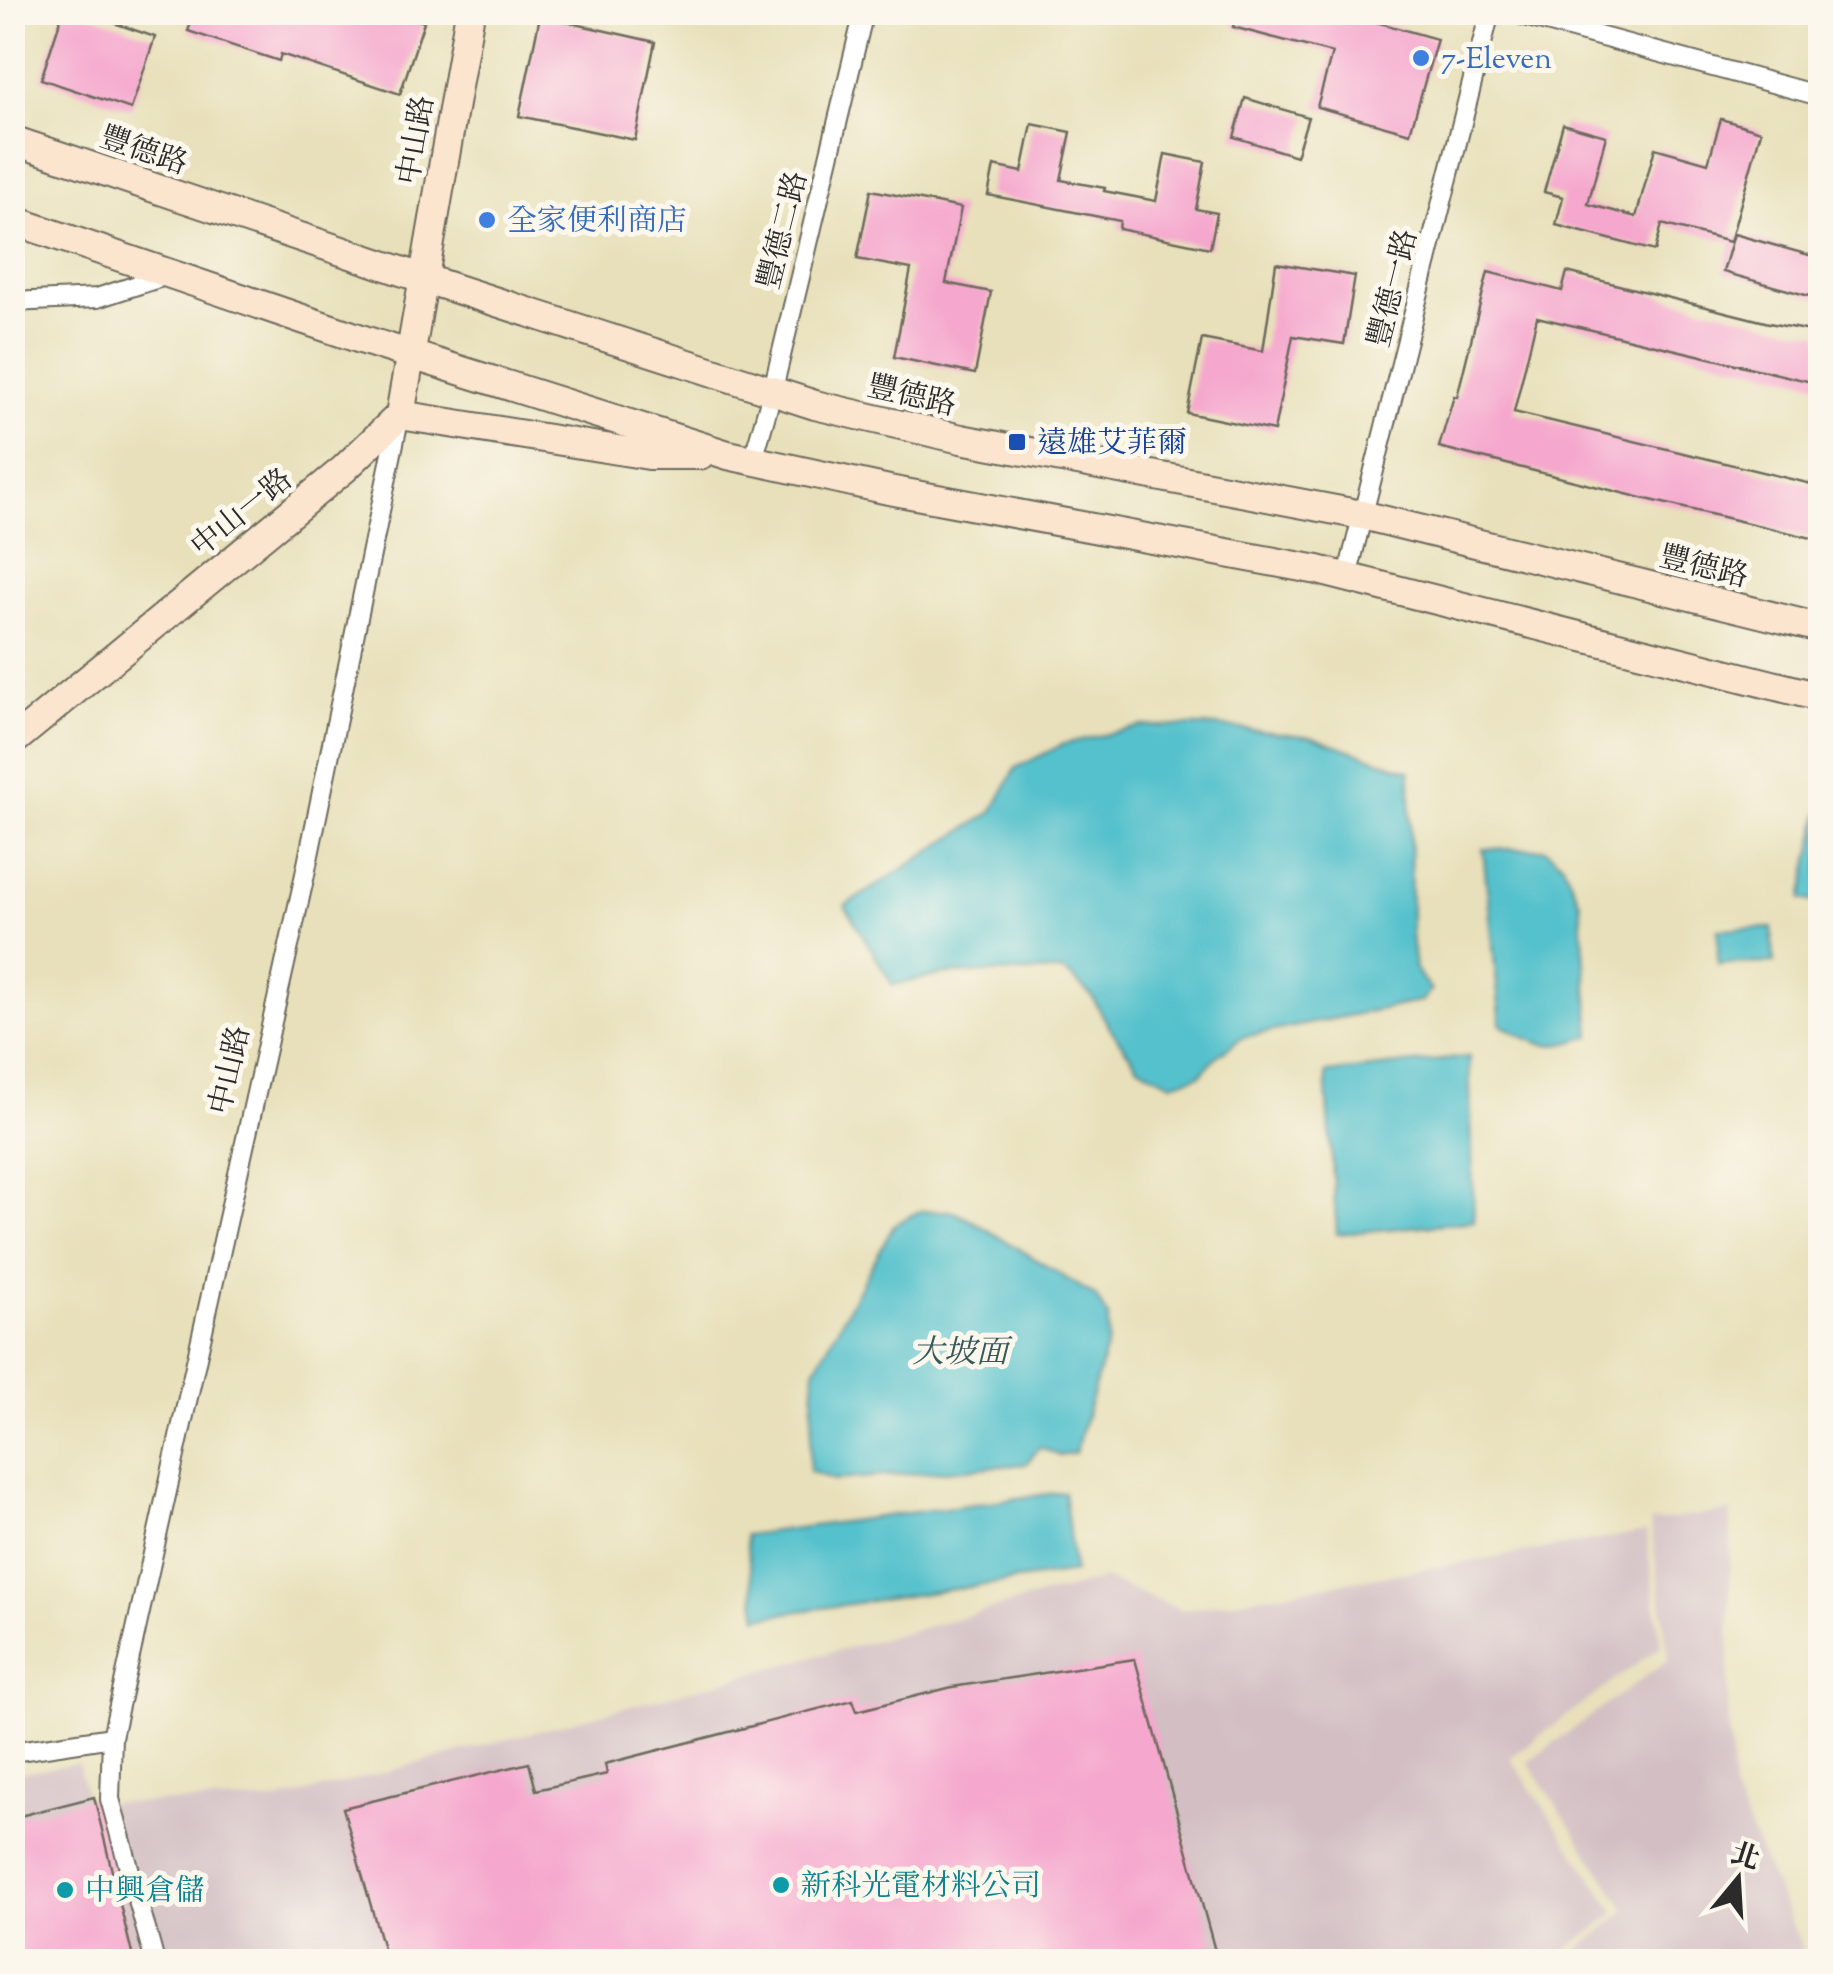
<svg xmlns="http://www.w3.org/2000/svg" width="1833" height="1974" font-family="'Sorts Mill Goudy','Noto Serif TC',serif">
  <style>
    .industrial { fill: #d2bec3 }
    .water { fill: #54c1cc; stroke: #40767c; stroke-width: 2.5 }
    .building { fill: #f5a7cd }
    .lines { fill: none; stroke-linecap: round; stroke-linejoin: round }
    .street-casing { stroke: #6d6a5d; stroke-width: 22 }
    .secondary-casing { stroke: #6d6a5d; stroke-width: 32 }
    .street { stroke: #fff; stroke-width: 18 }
    .secondary { stroke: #fbe5cf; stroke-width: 28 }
    .shop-dot { fill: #3f7fe0; stroke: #fbf7ec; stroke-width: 4 }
    .transit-dot { fill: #1a4fb4; stroke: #fbf7ec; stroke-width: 4 }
    .culture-dot { fill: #0f9aa8; stroke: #fbf7ec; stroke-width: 4 }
    .labels { text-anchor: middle; stroke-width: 10; stroke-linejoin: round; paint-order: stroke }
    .shop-label { font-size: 30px; fill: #366cbe; stroke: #fbf7ec; text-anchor: start }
    .street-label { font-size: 30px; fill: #2b2b2b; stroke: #fbf7ec }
    .transit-label { font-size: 30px; fill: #164399; stroke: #fbf7ec; text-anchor: start }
    .culture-label { font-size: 30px; fill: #0d838f; stroke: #fbf7ec; text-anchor: start }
    .water-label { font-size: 32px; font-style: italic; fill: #37585b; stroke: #fbf7ec }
  </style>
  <rect width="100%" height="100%" fill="#fbf7ec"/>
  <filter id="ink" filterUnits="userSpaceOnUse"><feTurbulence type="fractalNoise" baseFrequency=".01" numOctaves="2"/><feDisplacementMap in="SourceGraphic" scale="20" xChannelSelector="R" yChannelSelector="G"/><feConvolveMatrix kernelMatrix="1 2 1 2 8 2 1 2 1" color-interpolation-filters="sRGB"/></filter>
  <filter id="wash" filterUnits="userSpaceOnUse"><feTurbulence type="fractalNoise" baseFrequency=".0048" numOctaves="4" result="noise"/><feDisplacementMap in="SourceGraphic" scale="40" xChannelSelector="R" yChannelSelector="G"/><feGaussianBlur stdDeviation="2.25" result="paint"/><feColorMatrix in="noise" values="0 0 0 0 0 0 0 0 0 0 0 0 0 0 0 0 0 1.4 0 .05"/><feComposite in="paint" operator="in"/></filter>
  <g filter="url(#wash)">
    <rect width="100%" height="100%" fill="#e8e0ba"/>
    <g class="industrial">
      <polygon points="1731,1511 1728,1709 1733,1791 1808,1961 1565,1961 1626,1910 1528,1762 1669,1659 1650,1522"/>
      <polygon points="1646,1532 1661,1646 1510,1758 1616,1913 1552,1961 13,1962 13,1774 78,1763 88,1803 277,1801 1104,1579 1181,1610"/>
    </g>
    <g class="water">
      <polygon points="1142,726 1216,726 1313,737 1410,771 1411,933 1415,970 1431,990 1422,1001 1243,1037 1217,1056 1200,1075 1172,1083 1138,1066 1110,1028 1091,995 1064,971 947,974 893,985 845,906 992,812 1016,768 1064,744"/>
      <polygon points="1820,812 1820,903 1802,899"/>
      <path d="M1483 849H1545L1563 864 1580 902 1591 1036C1547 1051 1540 1047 1501 1024Z"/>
      <polygon points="1772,928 1774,963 1718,964 1718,929"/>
      <polygon points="1469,1057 1474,1221 1337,1234 1326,1073"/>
      <polygon points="920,1211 951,1211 973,1221 1095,1296 1108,1317 1108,1341 1075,1453 1060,1456 1040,1447 1026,1464 835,1480 809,1471 815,1369 894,1225"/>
      <polygon points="1064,1492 1074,1572 758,1617 745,1535"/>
    </g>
    <g id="blocks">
      <g class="building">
        <polygon points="63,12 82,12 155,37 131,109 41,79"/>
        <polygon points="195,12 395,12 424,22 400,94 281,54 279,61 188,31"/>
        <polygon points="1236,12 1341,12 1437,39 1410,133 1317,107 1332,53 1233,27"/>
        <polygon points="540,16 655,42 635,140 519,116"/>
        <polygon points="1245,98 1308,117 1296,156 1234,137"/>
        <polygon points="1721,119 1761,131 1730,242 1662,224 1655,251 1556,225 1563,197 1544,192 1563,124 1606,136 1588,204 1636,217 1655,148 1708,163"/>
        <polygon points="1032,124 1071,132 1061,180 1105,188 1104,191 1156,201 1165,154 1205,162 1196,209 1217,213 1210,248 1119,229 1120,221 988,195 994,166 1022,172"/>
        <polygon points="871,190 961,208 946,283 991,292 975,374 894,357 911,269 857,259"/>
        <polygon points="1734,234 1820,258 1820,299 1723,272"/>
        <polygon points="1276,263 1355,276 1344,344 1293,336 1274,431 1187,413 1202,339 1263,351"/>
        <polygon points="1488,272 1562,291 1567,272 1769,323 1820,333 1820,384 1537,317 1514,412 1820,486 1820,540 1642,498 1439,447 1454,396 1457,397"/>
        <polygon points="1135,1659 1218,1962 387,1962 343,1808 529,1763 536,1790 607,1774 605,1764 853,1700 857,1711 952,1687"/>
        <polygon points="94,1797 134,1962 12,1962 12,1818"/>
      </g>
    </g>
  </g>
  <g filter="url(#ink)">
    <use href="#blocks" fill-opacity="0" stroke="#6d6a5d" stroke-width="2.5"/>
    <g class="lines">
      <defs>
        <g id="street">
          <polyline points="1510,12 1820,96"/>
          <polyline points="12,302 97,298 168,275"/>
          <polyline points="753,460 772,393 864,12"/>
          <polyline points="1347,577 1490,12"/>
          <polyline points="12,1752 112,1737"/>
          <polyline points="155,1962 110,1799 112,1737 304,879 399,419"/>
        </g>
        <g id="secondary">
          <polyline points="12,140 401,271 815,405 961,439 1362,515 1820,628"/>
          <polyline points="12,220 364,340 728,455 889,490 1318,570 1820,697"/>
          <polyline points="400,415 649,455 700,455"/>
          <polyline points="12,742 344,469 400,415 470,12"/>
        </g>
      </defs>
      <use href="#street" class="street-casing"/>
      <use href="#secondary" class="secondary-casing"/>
      <use href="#street" class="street"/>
      <use href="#secondary" class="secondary"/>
    </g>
  </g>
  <g class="shop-dot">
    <circle cx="1421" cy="58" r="10"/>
    <circle cx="487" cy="220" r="10"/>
  </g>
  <rect class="transit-dot" x="1007" y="432" width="20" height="20" rx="5"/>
  <g class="culture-dot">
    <circle cx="781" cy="1885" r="10"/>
    <circle cx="65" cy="1890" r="10"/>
  </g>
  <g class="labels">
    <g class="shop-label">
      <text x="1441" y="68">7-Eleven</text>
      <text x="507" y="230">全家便利商店</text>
    </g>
    <g class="street-label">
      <text transform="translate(415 140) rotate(-80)" y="10">中山路</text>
      <text transform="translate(144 150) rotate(19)" y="10">豐德路</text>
      <text transform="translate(782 230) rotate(-76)" y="10">豐德二路</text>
      <text transform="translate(1392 288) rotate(-76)" y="10">豐德一路</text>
      <text transform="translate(912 395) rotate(13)" y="10">豐德路</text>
      <text transform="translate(241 512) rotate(-39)" y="10">中山一路</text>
      <text transform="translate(1704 566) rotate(14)" y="10">豐德路</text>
      <text transform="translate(229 1070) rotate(-77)" y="10">中山路</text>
    </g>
    <g class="transit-label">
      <text x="1037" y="452">遠雄艾菲爾</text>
    </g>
    <g class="culture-label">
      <text x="801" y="1895">新科光電材料公司</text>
      <text x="85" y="1900">中興倉儲</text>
    </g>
    <g class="water-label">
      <text x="960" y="1362">大坡面</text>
    </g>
  </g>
  <rect width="1833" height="1974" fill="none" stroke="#fbf7ec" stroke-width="50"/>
  <g transform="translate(1738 1879) rotate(18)" stroke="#fbf7ec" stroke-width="8" paint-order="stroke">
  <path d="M0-8L18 38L0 25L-18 38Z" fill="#2b2b2b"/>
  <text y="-15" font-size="28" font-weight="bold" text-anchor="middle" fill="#2b2b2b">北</text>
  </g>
</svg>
